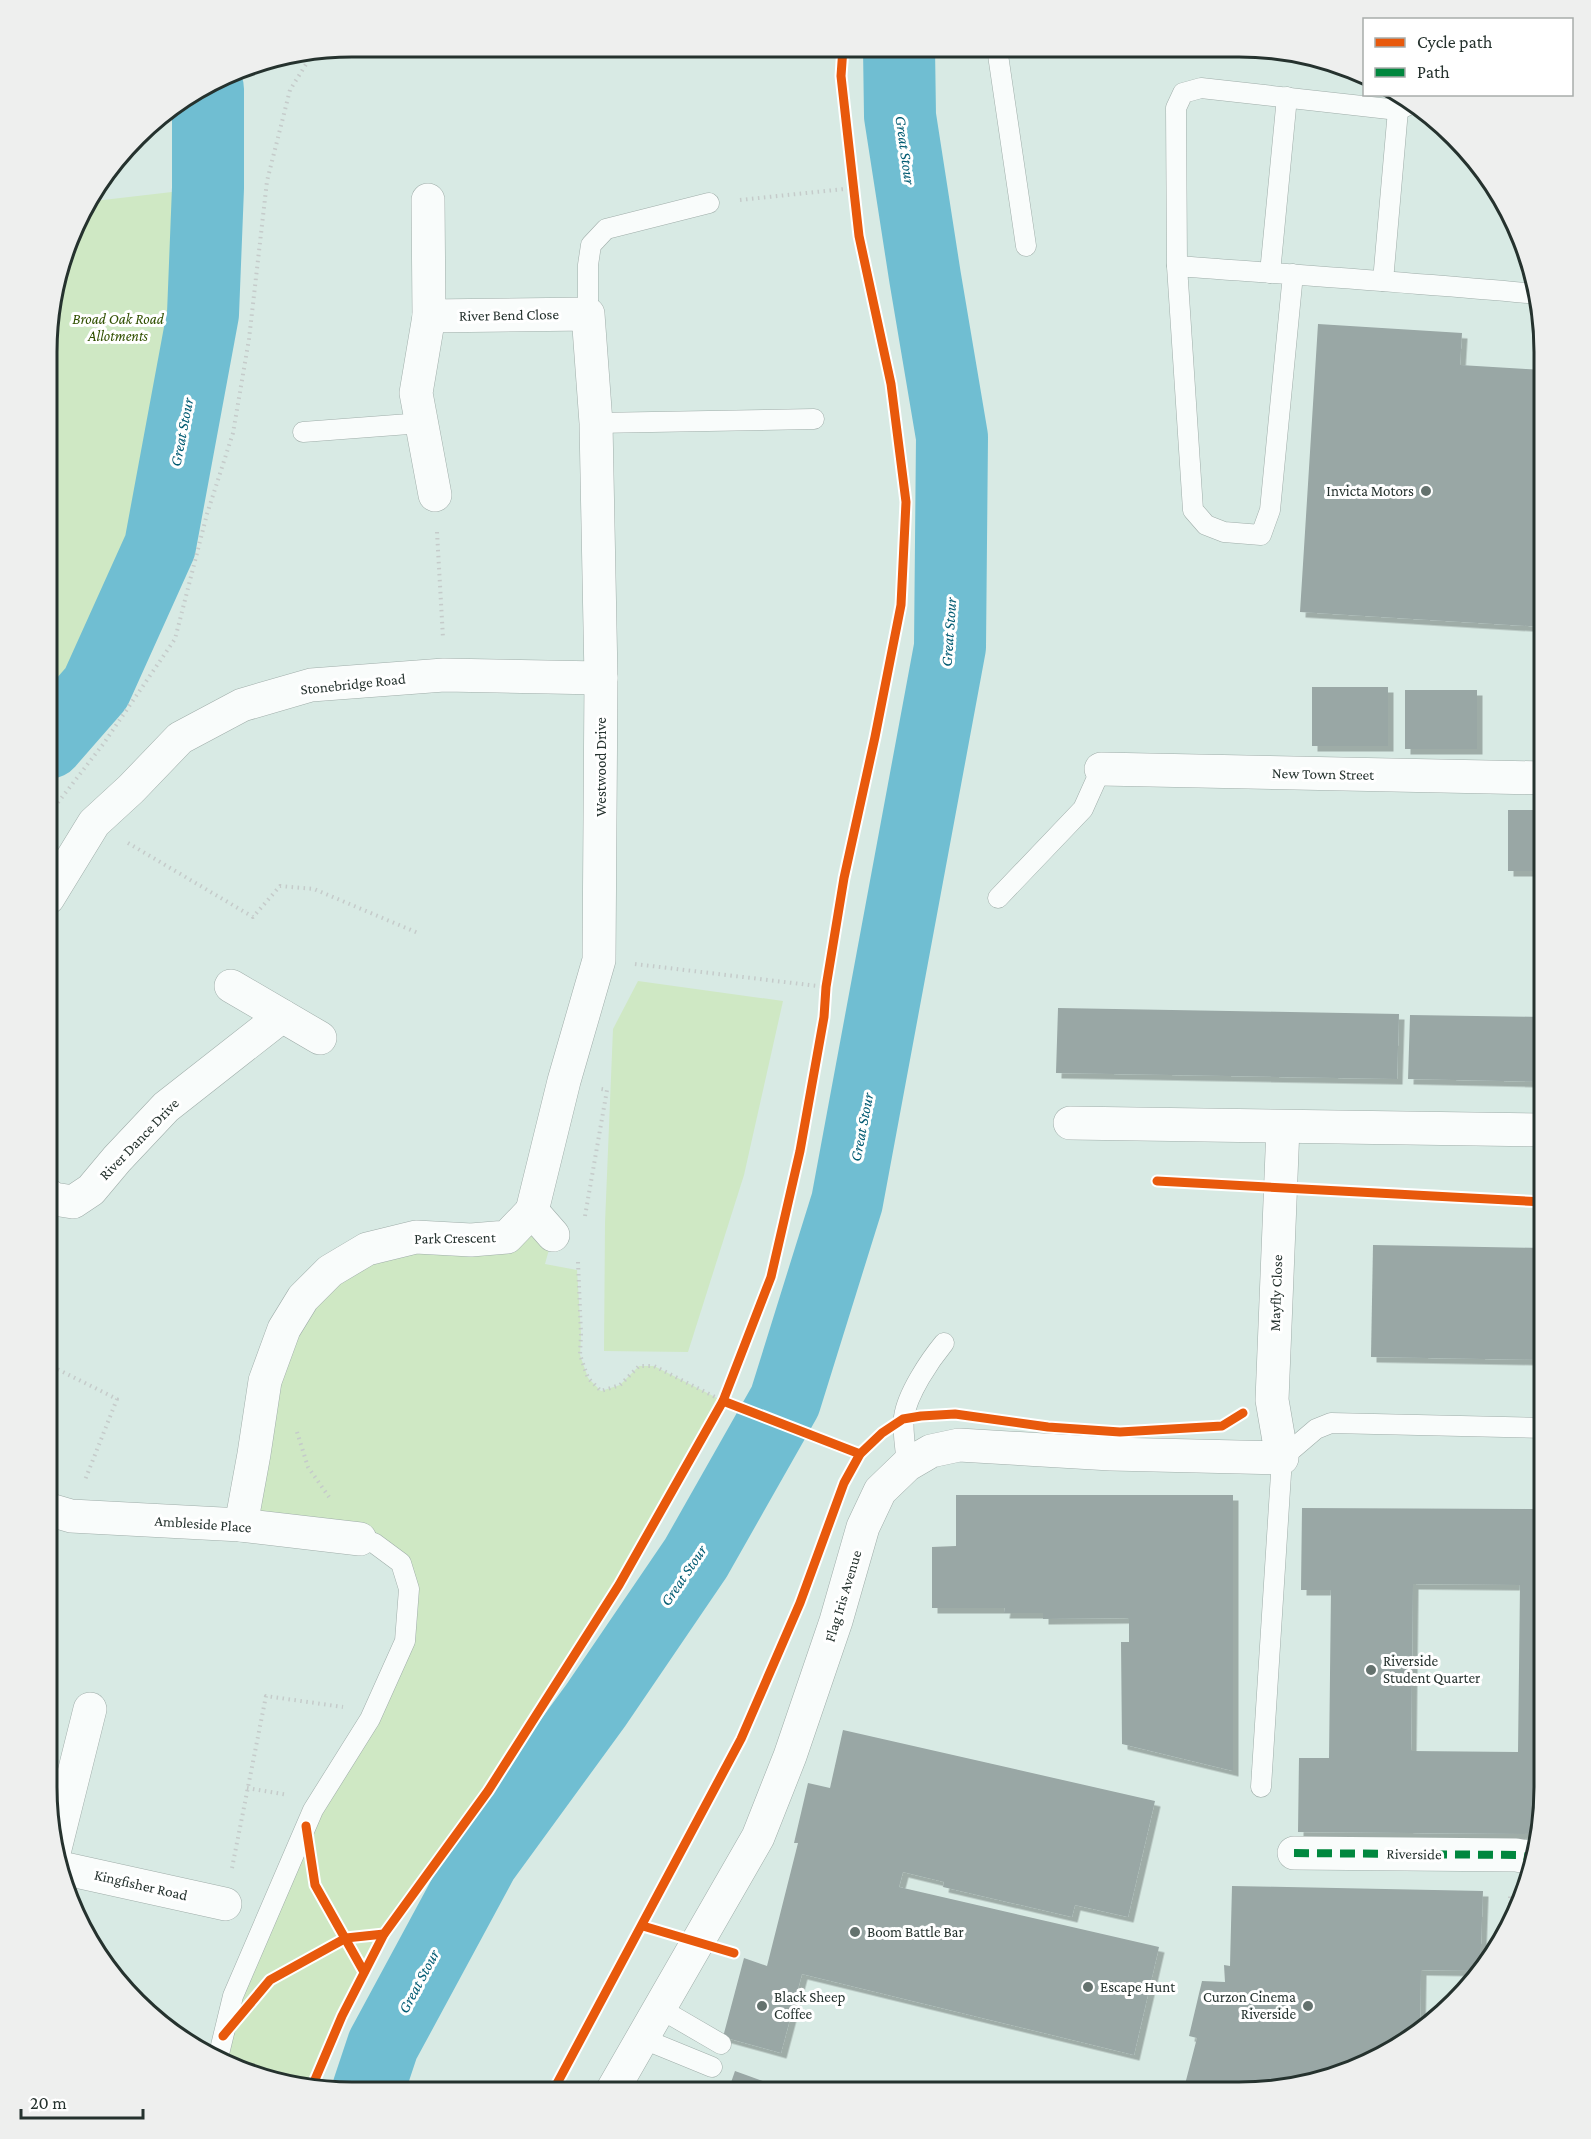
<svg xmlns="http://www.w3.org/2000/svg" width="1591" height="2139" font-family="'Crimson Pro',serif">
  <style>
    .green { fill: #cfe8c4 }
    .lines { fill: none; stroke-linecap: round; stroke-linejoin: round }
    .river { stroke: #70bed2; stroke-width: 72 }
    .building { fill: #99a7a5; fill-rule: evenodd; filter: url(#shadow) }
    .lane-casing { stroke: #9fada9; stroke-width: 21 }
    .street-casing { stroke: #9fada9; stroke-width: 34 }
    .path { stroke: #c5cbca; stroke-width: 4; stroke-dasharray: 1.5 4.5; stroke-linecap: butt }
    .lane { stroke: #f9fcfb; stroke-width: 20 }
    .street { stroke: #f9fcfb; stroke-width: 33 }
    .quiet { stroke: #00873e; stroke-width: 8; stroke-dasharray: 15 8; stroke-linecap: butt }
    .cycleway-casing { stroke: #fff; stroke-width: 13 }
    .cycleway { stroke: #e8590c; stroke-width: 9 }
    .poi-dot { fill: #64726e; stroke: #fff; stroke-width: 2 }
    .labels { text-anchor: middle; stroke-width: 6; stroke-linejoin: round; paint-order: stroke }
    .street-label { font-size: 15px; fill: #25322e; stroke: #fff }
    .park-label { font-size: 15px; font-style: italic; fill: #315000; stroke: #fff }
    .poi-label { font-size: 15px; fill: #25322e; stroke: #fff; text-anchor: start }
    .water-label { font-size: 16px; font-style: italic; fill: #025b72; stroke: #fff }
    .rim { fill: none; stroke: #25322e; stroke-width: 3 }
  </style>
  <defs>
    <filter id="shadow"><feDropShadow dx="5.5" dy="5.5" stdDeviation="0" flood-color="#0004"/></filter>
  </defs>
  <rect width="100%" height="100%" fill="#d8eae4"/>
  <g class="green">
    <polygon points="189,190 188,322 177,409 146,540 86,682 48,727 49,312 86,202"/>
    <polygon points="638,981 783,1001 744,1175 688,1352 604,1351 605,1223 613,1029"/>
    <polygon points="532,1211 553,1235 545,1264 577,1270 581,1334 580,1355 588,1378 601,1391 620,1385 639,1366 654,1366 723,1401 619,1585 488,1791 384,1934 342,2016 311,2089 254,2076 218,2058 233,1996 405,1641 409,1589 374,1543 241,1525 265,1381 330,1271 471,1240"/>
  </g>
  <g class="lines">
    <g class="river">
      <polyline points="48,743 96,688 160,546 203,314 208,188 208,89"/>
      <polyline points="368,2090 383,2045 483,1860 596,1705 696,1558 785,1401 847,1202 950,647 952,437 925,277 900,116 899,48"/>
    </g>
  </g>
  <g class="building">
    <polygon points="1318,324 1462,333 1460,365 1544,370 1544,627 1300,612"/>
    <rect x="1312" y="687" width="76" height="59"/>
    <rect x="1405" y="690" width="72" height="59"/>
    <rect x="1508" y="810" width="36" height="61"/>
    <polygon points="1058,1008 1399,1014 1397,1079 1056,1073"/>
    <polygon points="1410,1015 1544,1017 1544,1082 1408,1079"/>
    <polygon points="1373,1245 1544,1248 1544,1360 1371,1357"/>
    <polygon points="956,1495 1233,1495 1233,1771 1122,1744 1121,1642 1129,1642 1129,1618 1043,1619 1043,1613 1004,1613 1005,1608 932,1608 932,1547 956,1546"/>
    <path d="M1302 1508 1544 1509V1807L1538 1834 1298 1832 1299 1758H1329L1331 1590H1301ZM1413 1584 1520 1585 1518 1752 1411 1751Z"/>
    <polygon points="843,1730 1155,1801 1128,1917 1075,1905 1072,1917 943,1887 944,1882 903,1872 899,1887 1159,1947 1134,2055 802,1974 781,2053 723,2037 744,1958 767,1966 798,1843 794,1843 808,1783 830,1788"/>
    <polygon points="1232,1886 1483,1891 1480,1971 1421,1970 1420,2030 1374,2061 1317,2082 1239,2092 1183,2092 1197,2038 1189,2036 1202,1981 1225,1982 1224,1965 1230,1966"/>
    <polygon points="735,2071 790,2091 728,2091"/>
  </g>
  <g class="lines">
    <defs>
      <g id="lane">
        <polyline points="997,48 1026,246"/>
        <polyline points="1177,266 1176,108 1183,93 1201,88 1398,110 1413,103"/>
        <polyline points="1270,273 1287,97"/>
        <path d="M1293 274 1270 510 1261 535 1224 532 1206 525 1193 510 1177 266C1297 275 1417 283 1537 294"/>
        <polyline points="1383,281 1398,110"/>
        <polyline points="588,314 588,265 591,245 606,229 709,203"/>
        <polyline points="596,423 814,419"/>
        <polyline points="303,432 422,423"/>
        <polyline points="998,898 1083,809 1101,769"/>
        <path d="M907 1465C906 1450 902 1432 904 1417 907 1394 930 1360 944 1343"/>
        <polyline points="1261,1787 1282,1458 1316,1429 1331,1423 1544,1428"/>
        <polyline points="659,2008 721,2044"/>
        <polyline points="641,2038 712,2067"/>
        <polyline points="218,2058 233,1996 313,1810 370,1719 405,1641 409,1589 401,1563 374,1543 360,1539"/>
      </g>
      <g id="street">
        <polyline points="428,200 429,316 416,393 435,495"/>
        <polyline points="429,316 588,314 596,423 601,678 599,960 564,1081 532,1211"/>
        <polyline points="1101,769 1544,778"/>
        <polyline points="48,898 94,823 131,789 180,738 242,705 311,685 444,675 601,678"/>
        <polyline points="231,986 320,1038"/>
        <polyline points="1070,1123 1544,1130"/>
        <polyline points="48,1195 54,1199 73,1202 91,1190 117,1159 166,1107 282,1016"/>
        <polyline points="532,1211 553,1235"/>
        <polyline points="47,1509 71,1516 241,1525 360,1539"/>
        <polyline points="241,1525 254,1454 265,1381 284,1329 303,1298 330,1271 367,1249 416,1237 471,1240 507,1237 532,1211"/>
        <polyline points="55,1849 90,1709"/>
        <polyline points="1294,1853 1516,1855 1534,1858"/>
        <polyline points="57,1867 225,1904"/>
        <polyline points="612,2091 758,1837 790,1756 836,1621 863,1527 880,1491 907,1465 931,1451 959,1445 1111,1454 1282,1458 1272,1400 1283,1127"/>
      </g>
    </defs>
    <use href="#lane" class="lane-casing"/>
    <use href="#street" class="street-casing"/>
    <g class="path">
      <polyline points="740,200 854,188"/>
      <polyline points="437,532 443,638"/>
      <polyline points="48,809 56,805 104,743 175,639 207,514 233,433 249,339 267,181 290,90 313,53"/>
      <polyline points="128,843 253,917 280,886 314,889 418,933"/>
      <polyline points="635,964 826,987"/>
      <polyline points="585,1216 607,1090 601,1089"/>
      <polyline points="578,1262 581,1334 580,1355 588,1378 601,1391 620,1385 639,1366 654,1366 723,1401"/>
      <polyline points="47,1364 117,1399 85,1480"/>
      <polyline points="297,1432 308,1467 329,1497"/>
      <polyline points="247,1788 288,1795"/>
      <polyline points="232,1868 266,1696 343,1707"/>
      <polyline points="1510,1922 1510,1893"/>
    </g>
    <use href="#lane" class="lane"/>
    <use href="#street" class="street"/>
    <polyline class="quiet" points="1294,1853 1516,1855 1534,1858"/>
    <defs>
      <g id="cycleway">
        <polyline points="1157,1181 1544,1202"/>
        <polyline points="723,1401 860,1454"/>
        <polyline points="306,1826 315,1885 364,1972"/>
        <polyline points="643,1926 734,1953"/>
        <polyline points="223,2036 270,1980 346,1938 384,1934"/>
        <polyline points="311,2089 342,2016 384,1934 488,1791 619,1585 723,1401 771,1277 800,1151 824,1017 826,987 844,878 875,737 901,605 906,502 891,384 859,236 841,76 843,48"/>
        <polyline points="553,2091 741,1739 800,1603 844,1483 860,1454 882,1433 903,1419 921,1416 955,1414 1048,1427 1120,1432 1222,1426 1243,1413"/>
      </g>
    </defs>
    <use href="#cycleway" class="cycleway-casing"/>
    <use href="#cycleway" class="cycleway"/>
  </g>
  <g class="poi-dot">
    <circle cx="1426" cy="491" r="6"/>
    <circle cx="1371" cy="1670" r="6"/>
    <circle cx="855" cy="1932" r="6"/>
    <circle cx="1088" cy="1987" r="6"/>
    <circle cx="762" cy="2006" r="6"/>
    <circle cx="1308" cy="2006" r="6"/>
  </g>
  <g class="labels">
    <g class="street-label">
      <text transform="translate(509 315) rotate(-1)" y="5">River Bend Close</text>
      <text transform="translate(353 684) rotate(-6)" y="5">Stonebridge Road</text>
      <text transform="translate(601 767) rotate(-90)" y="5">Westwood Drive</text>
      <text transform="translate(1323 774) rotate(1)" y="5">New Town Street</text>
      <text transform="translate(139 1139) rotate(-46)" y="5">River Dance Drive</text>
      <text transform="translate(455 1238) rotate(-1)" y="5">Park Crescent</text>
      <text transform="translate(1276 1293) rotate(-88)" y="5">Mayfly Close</text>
      <text transform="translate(203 1524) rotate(4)" y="5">Ambleside Place</text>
      <text transform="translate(843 1596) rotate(-73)" y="5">Flag Iris Avenue</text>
      <text transform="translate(1414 1854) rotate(1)" y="5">Riverside</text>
      <text transform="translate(141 1885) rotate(13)" y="5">Kingfisher Road</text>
    </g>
    <g class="park-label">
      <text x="118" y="324">Broad Oak Road<tspan x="118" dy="17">Allotments</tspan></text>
    </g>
    <g class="poi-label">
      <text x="1414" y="496" text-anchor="end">Invicta Motors</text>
      <text x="1383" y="1666">Riverside<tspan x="1383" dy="17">Student Quarter</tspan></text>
      <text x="867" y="1937">Boom Battle Bar</text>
      <text x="1100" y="1992">Escape Hunt</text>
      <text x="774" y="2002">Black Sheep<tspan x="774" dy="17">Coffee</tspan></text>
      <text x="1296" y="2002" text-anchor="end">Curzon Cinema<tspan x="1296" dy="17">Riverside</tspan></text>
    </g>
    <g class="water-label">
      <text transform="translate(906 150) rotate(82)" y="6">Great Stour</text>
      <text transform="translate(181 432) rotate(-79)" y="6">Great Stour</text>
      <text transform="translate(948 632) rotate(-86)" y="6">Great Stour</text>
      <text transform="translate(861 1127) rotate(-79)" y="6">Great Stour</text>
      <text transform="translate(683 1575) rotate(-56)" y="6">Great Stour</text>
      <text transform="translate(418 1981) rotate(-62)" y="6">Great Stour</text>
    </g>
  </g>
  <path d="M0 0H1591V2139H0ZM352 57H1239A295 295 0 0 1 1534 352V1787A295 295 0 0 1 1239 2082H352A295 295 0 0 1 57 1787V352A295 295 0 0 1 352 57Z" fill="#eeefee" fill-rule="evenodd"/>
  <path class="rim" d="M352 57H1239A295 295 0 0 1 1534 352V1787A295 295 0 0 1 1239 2082H352A295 295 0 0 1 57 1787V352A295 295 0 0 1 352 57Z"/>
  <rect x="1363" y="18" width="210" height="78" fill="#ffffff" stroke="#a8adab" stroke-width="1.5"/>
  <rect x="1375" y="38" width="30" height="9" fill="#e8590c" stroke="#a8adab" stroke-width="1.5"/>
  <text x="1417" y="48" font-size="18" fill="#25322e">Cycle path</text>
  <rect x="1375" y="68" width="30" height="9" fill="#00873e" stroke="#a8adab" stroke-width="1.5"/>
  <text x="1417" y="78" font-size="18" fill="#25322e">Path</text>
  <path d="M21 2109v9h122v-9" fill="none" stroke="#25322e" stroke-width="3"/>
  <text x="30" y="2109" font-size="18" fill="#25322e" stroke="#ffffff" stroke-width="4.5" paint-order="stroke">20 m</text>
</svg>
